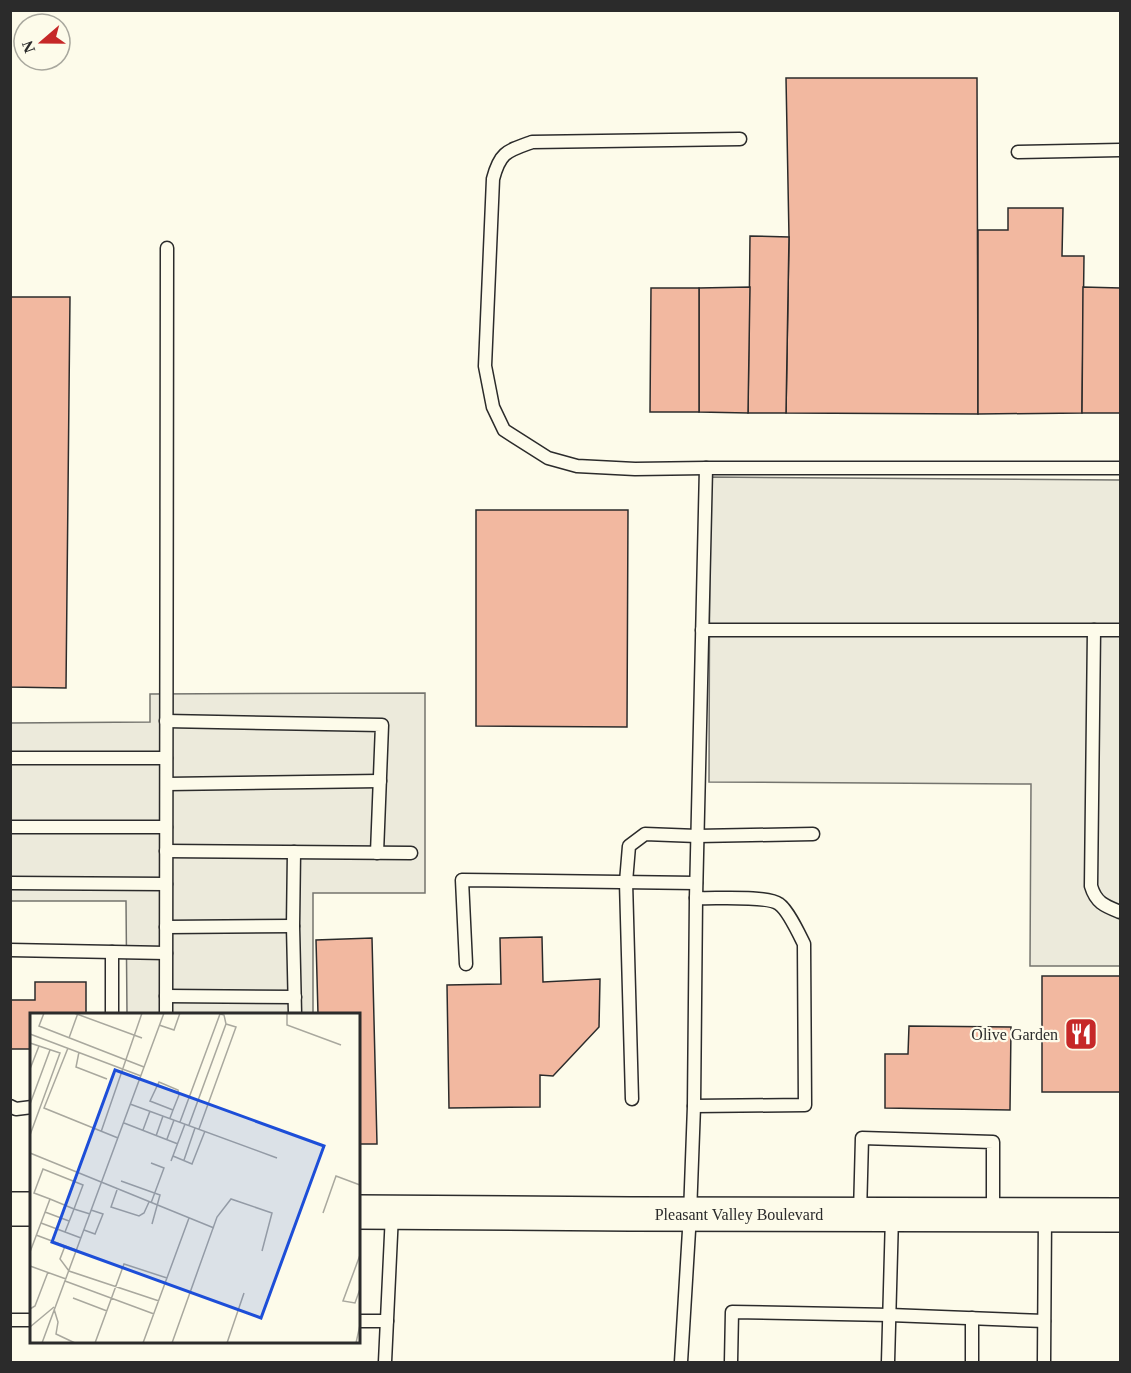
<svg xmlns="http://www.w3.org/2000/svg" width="1131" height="1373" font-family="'Times New Roman',serif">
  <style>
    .parking { fill: #eceadb; stroke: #74746e; stroke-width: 1.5 }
    .building { fill: #f2b8a0; stroke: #2b2b2b; stroke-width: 1.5 }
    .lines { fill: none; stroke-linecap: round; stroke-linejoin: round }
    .service-casing { stroke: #2b2b2b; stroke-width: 15 }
    .primary-casing { stroke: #2b2b2b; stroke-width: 36 }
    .service { stroke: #fdfbea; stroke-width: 12 }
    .primary { stroke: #fdfbea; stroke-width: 33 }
    .labels { text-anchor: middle; stroke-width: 4.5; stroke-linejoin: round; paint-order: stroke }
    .poi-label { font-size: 16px; fill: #2b2b2b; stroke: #fdfbea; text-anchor: end }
    .street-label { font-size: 16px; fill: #2b2b2b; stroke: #fdfbea }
    .inset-road { fill: none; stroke: #a9a89e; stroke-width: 1.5 }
    .view { fill: #1d4ed8; fill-opacity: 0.15; stroke: #1d4ed8; stroke-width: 3 }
    .inset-edge { fill: none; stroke: #2b2b2b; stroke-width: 3 }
  </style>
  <rect width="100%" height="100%" fill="#fdfbea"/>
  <g class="parking">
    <polygon points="710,477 1120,480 1120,966 1030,966 1031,784 709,782"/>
    <polygon points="425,693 425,893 313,893 313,1014 127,1014 126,901 11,901 10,723 150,722 150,694"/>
  </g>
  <g class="building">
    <polygon points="786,78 977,78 978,414 786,413 789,237"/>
    <polygon points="1008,208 1063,208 1062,256 1084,256 1082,413 978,414 978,230 1008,230"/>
    <polygon points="750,236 789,237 786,413 748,413"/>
    <polygon points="750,287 748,413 699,412 699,288"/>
    <polygon points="1083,287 1120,288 1120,413 1082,413"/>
    <polygon points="651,288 699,288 699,412 650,412"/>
    <polygon points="10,297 70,297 66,688 10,687"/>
    <polygon points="476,510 628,510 627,727 476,726"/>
    <polygon points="542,937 543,982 600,979 599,1027 553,1076 540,1075 540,1107 449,1108 447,985 501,984 500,938"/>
    <polygon points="372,938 377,1144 358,1144 358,1014 318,1014 316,940"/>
    <rect x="1042" y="976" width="78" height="116"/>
    <polygon points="35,982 86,982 86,1014 32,1014 32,1049 10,1049 10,1000 35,1000"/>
    <polygon points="909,1026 1011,1027 1010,1110 885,1108 885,1054 908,1054"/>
  </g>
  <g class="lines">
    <defs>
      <g id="service">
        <path d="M740 139 532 142C507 151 500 152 493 179L485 366 493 407 504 430 548 458 577 466 635 469 706 468H1120"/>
        <polyline points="1018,152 1120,150"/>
        <polyline points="702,630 1120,630"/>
        <path d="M1094 630 1091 886C1096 903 1105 906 1120 912"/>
        <polyline points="166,721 382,725 377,853"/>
        <polyline points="10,758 166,758"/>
        <polyline points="167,784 380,781"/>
        <polyline points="10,827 166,827"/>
        <polyline points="166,851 411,853"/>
        <polyline points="294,852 293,926 295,1014"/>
        <polyline points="10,883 166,884"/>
        <polyline points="166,927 293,926"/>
        <polyline points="10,950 166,953"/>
        <polyline points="112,952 112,1014"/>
        <polyline points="466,964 462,880 696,883"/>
        <polyline points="166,996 295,997"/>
        <polyline points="166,1014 167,248"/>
        <polyline points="632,1099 626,882 629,846 645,834 697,836 813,834"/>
        <polyline points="10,1106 16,1109 32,1107"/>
        <path d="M694 1106 805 1105 804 944C799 934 788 910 779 904 767 895 713 899 696 898"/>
        <polyline points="860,1214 862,1138 993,1142 993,1214"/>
        <polyline points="10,1320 32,1320"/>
        <polyline points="358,1321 387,1321"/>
        <polyline points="385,1362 392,1214"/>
        <polyline points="681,1362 690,1214 694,1106 696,898 706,468"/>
        <polyline points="731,1362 732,1312 890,1315 1044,1321"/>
        <polyline points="888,1362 892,1216"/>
        <polyline points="972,1362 972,1318"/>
        <polyline points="1044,1362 1045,1216"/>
      </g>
      <g id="primary">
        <polyline points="10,1209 32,1209"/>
        <polyline points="358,1212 630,1214 1120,1215"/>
      </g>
    </defs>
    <use href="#service" class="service-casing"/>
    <use href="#primary" class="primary-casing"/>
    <use href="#service" class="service"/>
    <use href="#primary" class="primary"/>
  </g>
  <defs>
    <symbol id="restaurant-square" viewBox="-11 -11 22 22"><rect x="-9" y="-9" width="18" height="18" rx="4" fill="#c62828" stroke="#fdfbea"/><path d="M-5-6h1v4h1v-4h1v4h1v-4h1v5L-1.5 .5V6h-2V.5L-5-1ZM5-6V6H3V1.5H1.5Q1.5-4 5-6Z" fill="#fff"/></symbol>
  </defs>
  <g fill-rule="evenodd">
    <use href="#restaurant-square" x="1062" y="1015" width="38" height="38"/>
  </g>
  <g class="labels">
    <g class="poi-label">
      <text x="1058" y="1040">Olive Garden</text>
    </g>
    <g class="street-label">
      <text x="739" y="1220">Pleasant Valley Boulevard</text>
    </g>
  </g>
  <g transform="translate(30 1013)">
    <rect width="330" height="330" fill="#fdfbea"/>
    <path class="inset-road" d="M14 0 9 13 114 54M44 0 112 25M257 0V12L311 32M129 12 144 17 150 0M0 21 111 63M39 25 48 0M0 30 30 40 0 122M38 35 14 95 88 125M49 39 46 54 77 66M0 56 9 33M0 91 20 37M100 91 247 145M140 105 143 97 149 82 148 77 129 69 120 88 143 97M150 109 190 1 194 2 196 11M94 110 148 131M159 112 196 11 206 14 169 116M113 117 120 98M71 119 112 0M126 123 133 103M137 126 144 107M0 140 184 215M143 143 162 151 175 118M154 147 165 115M141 148 155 111M91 168 130 182 122 211M87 177 81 194 109 203 114 200 119 189M121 190 134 155 121 150M15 199 39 208M293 200 306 163 330 172M11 210 51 225M54 217 65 221 73 201 61 197M35 219 44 196 53 172 13 156 4 180 20 186 44 196 60 201M6 222 46 237M35 233 30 246 39 258 129 288M0 239 20 186M330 242 313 288 325 290 330 276M0 253 36 266M35 268 124 301M43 285 77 298M0 296 5 293 18 259M24 296 28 309 26 321 45 330M0 314 24 294M12 330 134 0M65 330 94 251 137 265M113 330 159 205M142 330 187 204 201 186 242 200 232 238M197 330 214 280M326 330 330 312"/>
    <path class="view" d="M85 57 294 133 231 305 22 229Z"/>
    <rect width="330" height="330" class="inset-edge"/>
  </g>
  <rect width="1131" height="1373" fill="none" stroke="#2b2b2b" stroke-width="24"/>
  <g transform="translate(42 42) rotate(250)"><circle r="28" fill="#fdfbea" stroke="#a9a89e" stroke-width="1.5"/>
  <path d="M0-4.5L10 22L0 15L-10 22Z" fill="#c62828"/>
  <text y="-9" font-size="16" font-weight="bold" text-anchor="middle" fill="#2b2b2b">N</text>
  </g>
</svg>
